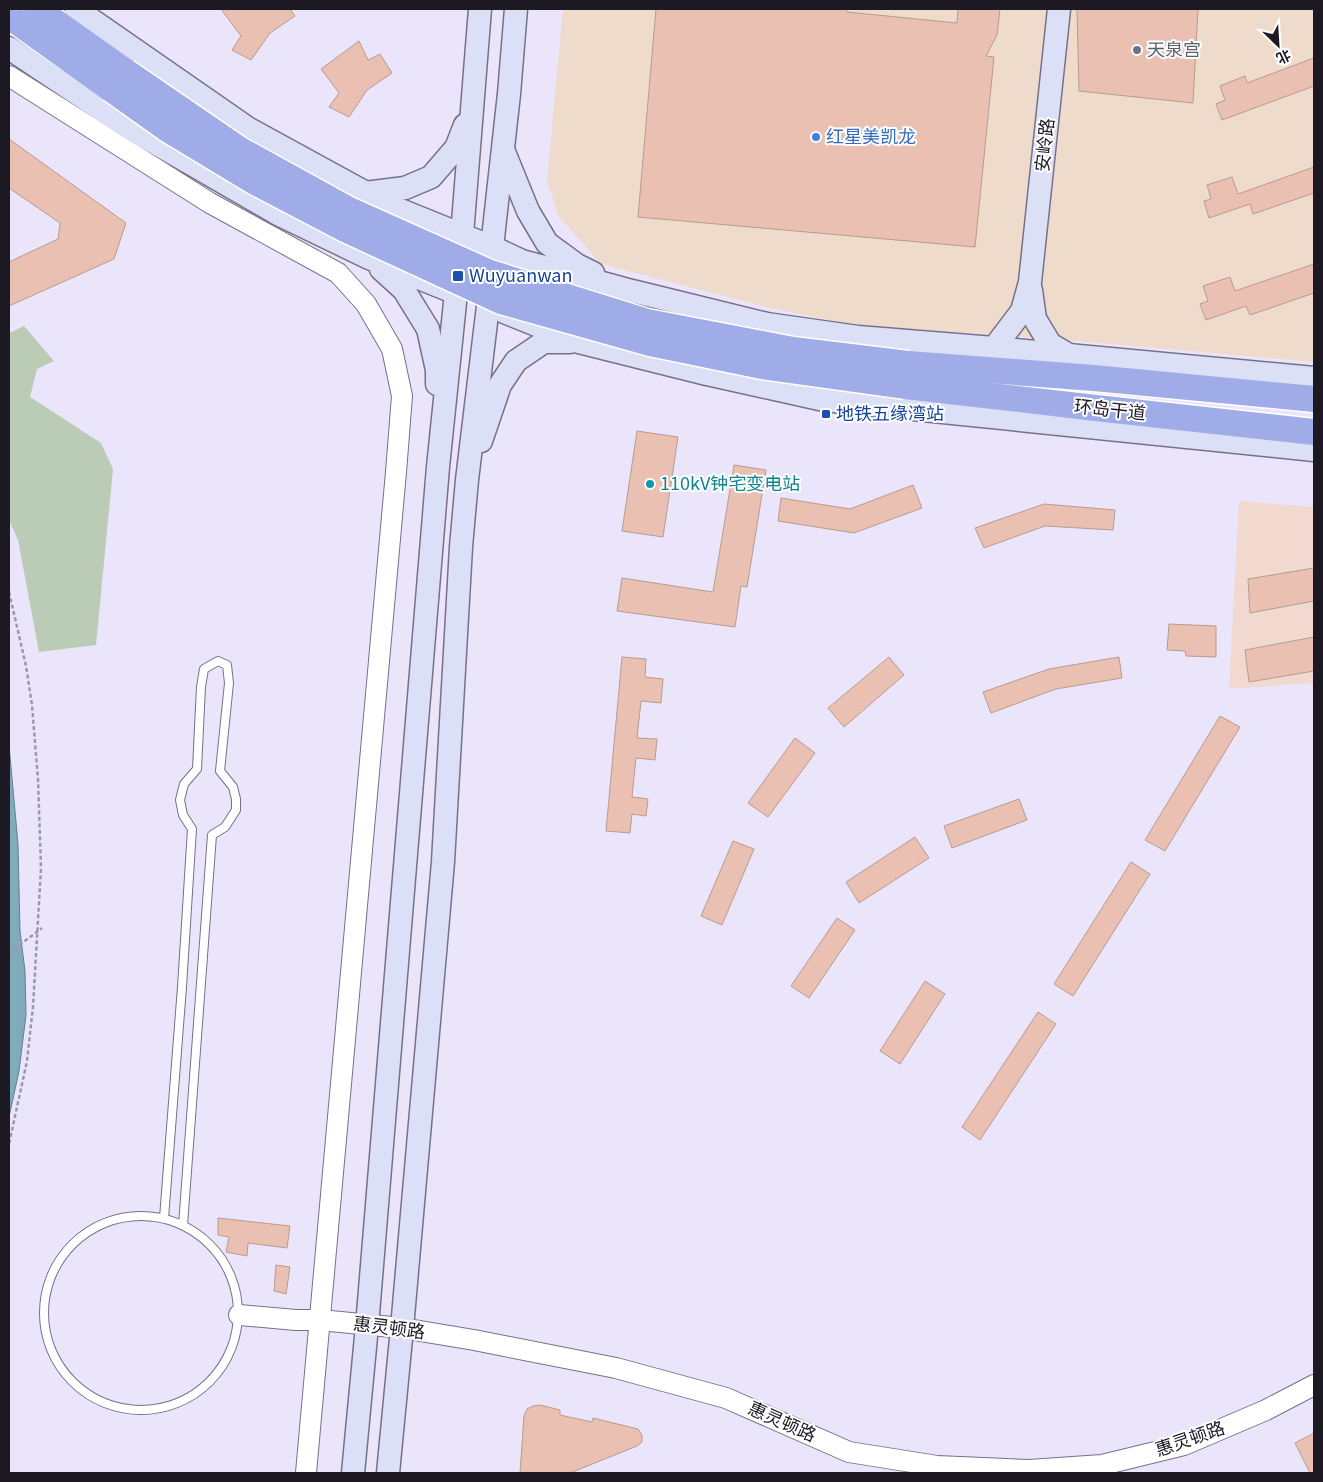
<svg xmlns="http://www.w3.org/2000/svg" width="1323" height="1482" font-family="Georgia,'Noto Sans SC',serif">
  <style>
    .commercial { fill: #eedbcb }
    .education { fill: #f1d9d0 }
    .green { fill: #bbccb6 }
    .water { fill: #80abbb; stroke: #627f8d }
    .building { fill: #e9c0b1; stroke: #b89b90 }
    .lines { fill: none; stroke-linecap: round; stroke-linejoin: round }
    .service-casing { stroke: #787089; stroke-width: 10 }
    .tertiary-casing { stroke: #787089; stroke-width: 22 }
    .secondary-casing { stroke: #787089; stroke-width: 25 }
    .trunk-casing { stroke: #fff; stroke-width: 29 }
    .path { stroke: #9c97a9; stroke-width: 2.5; stroke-dasharray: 4 2.5; stroke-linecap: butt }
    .service { stroke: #fff; stroke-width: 8 }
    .tertiary { stroke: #fff; stroke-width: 20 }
    .secondary { stroke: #dce0f6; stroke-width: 22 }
    .trunk { stroke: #a0ace8; stroke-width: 26 }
    .trunk-bridge-casing { stroke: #fff; stroke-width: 29; stroke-linecap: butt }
    .trunk-bridge { stroke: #a0ace8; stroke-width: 26 }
    .worship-dot { fill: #6b7280; stroke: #fff; stroke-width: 2 }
    .shop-dot { fill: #3f7fe0; stroke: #fff; stroke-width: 2 }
    .transit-dot { fill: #1a4fb4; stroke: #fff; stroke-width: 2 }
    .culture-dot { fill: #0f9aa8; stroke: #fff; stroke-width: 2 }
    .labels { text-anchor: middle; stroke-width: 4; stroke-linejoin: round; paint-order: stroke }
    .worship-label { font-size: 18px; fill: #5b616d; stroke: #fff; text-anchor: start }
    .shop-label { font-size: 18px; fill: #366cbe; stroke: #fff; text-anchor: start }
    .street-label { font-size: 18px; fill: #1c1923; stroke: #fff }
    .transit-label { font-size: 18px; fill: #164399; stroke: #fff; text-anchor: start }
    .culture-label { font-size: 18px; fill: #0d838f; stroke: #fff; text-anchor: start }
  </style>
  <rect width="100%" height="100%" fill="#ebe5fb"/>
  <polygon class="commercial" points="563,9 1314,9 1314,362 1076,341 850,324 770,308 601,264 559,217 547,181"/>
  <polygon class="education" points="1239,501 1314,507 1314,683 1229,689"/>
  <polygon class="green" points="24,326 54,361 37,369 30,397 101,443 113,469 96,645 39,652 18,540 9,520 9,333"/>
  <polygon class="water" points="9,745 18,844 20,931 25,971 26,1015 19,1071 9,1117"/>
  <g class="building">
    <polygon points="221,9 290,9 295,16 270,33 251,60 232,50 241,36"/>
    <polygon points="656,9 847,9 847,12 957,23 958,9 1000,9 997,35 986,56 994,57 975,247 638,217"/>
    <polygon points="1077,9 1198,9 1193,103 1079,91"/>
    <polygon points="359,41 368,60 380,54 392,73 367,90 349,117 329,107 339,93 321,69"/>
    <polygon points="1314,58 1314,86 1222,120 1216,104 1225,100 1220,86 1245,76 1247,83"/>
    <polygon points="9,139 126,223 114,259 9,306 9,262 58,239 60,223 9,188"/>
    <polygon points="1314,167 1314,193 1253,214 1250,204 1209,218 1204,201 1211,199 1207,185 1232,177 1238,194"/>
    <polygon points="1314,264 1314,293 1250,315 1246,306 1206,320 1200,304 1208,301 1203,286 1230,277 1235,291"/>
    <polygon points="637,431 678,437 663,537 622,531"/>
    <polygon points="734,465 766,470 747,587 741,586 735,627 617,611 622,578 713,592"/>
    <polygon points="913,485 922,508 854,533 778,521 781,498 850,509"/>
    <polygon points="1044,504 1115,510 1113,530 1045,526 984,548 975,528"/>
    <polygon points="1314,568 1314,601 1250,613 1248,579"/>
    <polygon points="1169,624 1216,626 1216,657 1186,656 1185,651 1167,650"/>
    <polygon points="1314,637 1314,671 1249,682 1245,650"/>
    <polygon points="622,657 646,659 645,677 663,679 661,703 641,701 637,738 657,739 655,760 636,758 632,797 648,799 646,816 632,814 630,833 606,831"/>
    <polygon points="889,657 904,675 844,727 828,708"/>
    <polygon points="1119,657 1122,678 1056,689 991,713 983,692 1049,669"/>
    <polygon points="1220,716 1240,727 1165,851 1145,840"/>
    <polygon points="795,738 815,753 768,817 748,803"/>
    <polygon points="1019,799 1027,820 952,848 944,826"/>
    <polygon points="915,837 929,858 859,903 846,882"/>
    <polygon points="733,841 754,849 722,925 701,916"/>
    <polygon points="1131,862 1150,874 1073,996 1054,984"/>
    <polygon points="837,918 855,930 809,998 791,986"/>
    <polygon points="925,981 945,994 900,1064 880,1051"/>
    <polygon points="1038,1012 1056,1024 980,1140 962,1127"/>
    <polygon points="218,1218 290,1226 287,1248 248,1243 247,1256 226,1252 229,1237 218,1235"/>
    <polygon points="276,1265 290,1267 286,1294 274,1291"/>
    <polygon points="540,1405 560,1410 560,1415 592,1422 593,1418 638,1429 642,1435 642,1442 637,1446 570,1473 520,1473 524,1416 527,1409 533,1406"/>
    <polygon points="1314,1433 1314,1473 1310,1473 1295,1443"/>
  </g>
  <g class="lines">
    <defs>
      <g id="service">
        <circle cx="141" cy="1313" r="97"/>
        <polyline points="164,1218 182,987 192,829 183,815 180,800 184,784 197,769 201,687 204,669 218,661 227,665 229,683 220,771 233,787 236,799 236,810 225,827 212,835 183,1225"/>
      </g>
      <g id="tertiary">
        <polyline points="9,76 210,203 338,273 366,304 392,349 402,396 396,472 306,1473"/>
        <polyline points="239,1315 296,1320 320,1320 402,1328 474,1340 616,1368 726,1398 849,1452 937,1466 1029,1470 1102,1465 1184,1445 1266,1410 1314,1385"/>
      </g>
      <g id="secondary">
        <polyline points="76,9 249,129 388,205 492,247 522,261 632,291 767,324 858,337 994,348 1314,378"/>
        <polyline points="9,48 129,128 278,214 369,258 451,291"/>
        <polyline points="504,152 528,211 547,243 577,265 593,273"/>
        <polyline points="365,193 405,188 431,177 456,148 465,125"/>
        <polyline points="381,269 404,290 428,329 437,370 437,384"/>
        <polyline points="1031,290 1035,319 1050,344 1069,355"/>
        <polyline points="504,312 579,342 707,374 824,400 1314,450"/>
        <polyline points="994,348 1022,311 1030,282 1059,9"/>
        <polyline points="481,441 500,385 516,361 544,342 570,342"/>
        <polyline points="353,1473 367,1326 438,467 462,235 480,9"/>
        <polyline points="388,1473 402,1328 443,862 461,547 467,480 488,306 492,247 509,94 516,9"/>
      </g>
      <g id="trunk">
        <polyline points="37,9 126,72"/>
        <polyline points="9,16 111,89"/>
        <polyline points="908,364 1094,378 1314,399"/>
        <polyline points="905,386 1096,408 1314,432"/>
      </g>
    </defs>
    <use href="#service" class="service-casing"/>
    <use href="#tertiary" class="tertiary-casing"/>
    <use href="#secondary" class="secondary-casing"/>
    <use href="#trunk" class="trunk-casing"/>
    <g class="path">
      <polyline points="9,592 26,666 32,705 38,779 41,868 33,1007 27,1061 9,1144"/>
      <polyline points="9,953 42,928"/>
    </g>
    <use href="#service" class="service"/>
    <use href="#tertiary" class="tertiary"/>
    <use href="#secondary" class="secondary"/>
    <use href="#trunk" class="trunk"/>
    <defs>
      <g id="trunk-bridge">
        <polyline points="126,72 240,150 347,209 490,273 647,322 793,350 908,364"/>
        <polyline points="111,89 166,128 257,183 345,229 501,301 650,343 762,366 905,386"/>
      </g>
    </defs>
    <use href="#trunk-bridge" class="trunk-bridge-casing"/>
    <use href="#trunk-bridge" class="trunk-bridge"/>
  </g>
  <circle class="worship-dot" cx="1137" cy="50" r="5"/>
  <circle class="shop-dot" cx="816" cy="137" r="5"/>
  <g class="transit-dot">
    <rect x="452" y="270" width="12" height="12" rx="2.5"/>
    <rect x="821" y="409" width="10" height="10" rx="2.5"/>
  </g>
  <circle class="culture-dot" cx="650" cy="484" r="5"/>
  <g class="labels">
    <g class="worship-label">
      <text x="1147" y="56">天泉宫</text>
    </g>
    <g class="shop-label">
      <text x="826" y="143">红星美凯龙</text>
    </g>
    <g class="street-label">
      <text transform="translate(1045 145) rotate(-84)" y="6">安岭路</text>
      <text transform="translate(1110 410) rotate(6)" y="6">环岛干道</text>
      <text transform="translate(389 1328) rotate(7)" y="6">惠灵顿路</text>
      <text transform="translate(782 1422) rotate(24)" y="6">惠灵顿路</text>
      <text transform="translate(1190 1439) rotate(-19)" y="6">惠灵顿路</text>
    </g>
    <g class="transit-label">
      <text x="469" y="282">Wuyuanwan</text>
      <text x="836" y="420">地铁五缘湾站</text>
    </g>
    <g class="culture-label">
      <text x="660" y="490">110kV钟宅变电站</text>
    </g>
  </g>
  <rect width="1323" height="1482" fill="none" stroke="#1c1923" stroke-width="20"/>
  <g transform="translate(1278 45) rotate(155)" stroke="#ffffff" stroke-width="4" paint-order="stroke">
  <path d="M0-4L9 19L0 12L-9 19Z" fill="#1c1923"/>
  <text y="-8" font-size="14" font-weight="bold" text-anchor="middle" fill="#1c1923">北</text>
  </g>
</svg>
